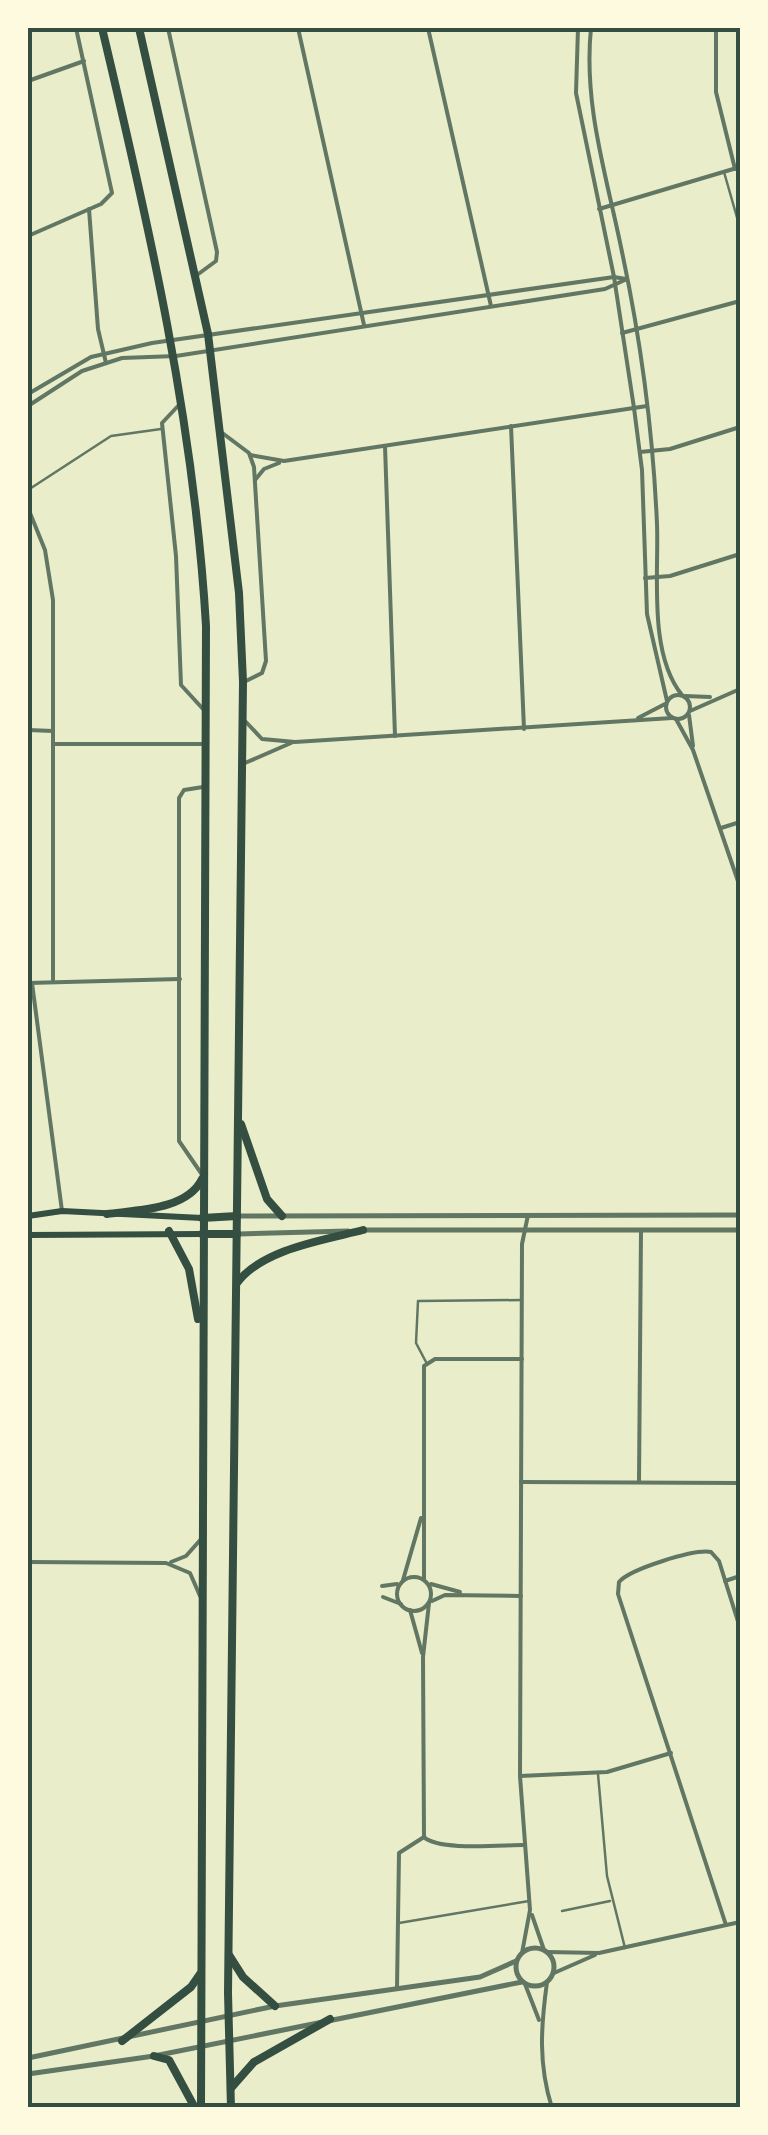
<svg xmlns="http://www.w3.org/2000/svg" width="768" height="2135" font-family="Raleway,sans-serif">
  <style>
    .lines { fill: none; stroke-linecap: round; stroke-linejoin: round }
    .service { stroke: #617663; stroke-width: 2.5 }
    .minor { stroke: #617663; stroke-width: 4 }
    .tertiary { stroke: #617663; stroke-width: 5 }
    .secondary { stroke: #344e41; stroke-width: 6 }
    .trunk { stroke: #344e41; stroke-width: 8 }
    .neatline { fill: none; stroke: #344e41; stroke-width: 4 }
  </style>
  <rect width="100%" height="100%" fill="#e9edc9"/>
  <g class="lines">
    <g class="service">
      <polyline points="724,172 740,228"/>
      <polyline points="28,490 111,436 161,429"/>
      <polyline points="426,1362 416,1343 418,1301 522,1300"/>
      <polyline points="598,1774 607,1876 625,1948"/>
      <polyline points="562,1911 610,1901"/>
      <polyline points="399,1923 529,1901"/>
    </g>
    <g class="minor">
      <polyline points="168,28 217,252 216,261 197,275"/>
      <polyline points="298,28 364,325"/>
      <polyline points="428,28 491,306"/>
      <polyline points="578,28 576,93 614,277 634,408 642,470 647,614 667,701"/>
      <path d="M591 28C583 105 607 177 622 252 641 341 653 433 657 524 659 574 648 653 682 695"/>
      <polyline points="716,28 716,92 735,169"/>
      <polyline points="28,81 84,61"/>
      <polyline points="89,209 98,329 106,363"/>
      <polyline points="599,209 740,167"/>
      <polyline points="28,236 101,204 112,193 76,28"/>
      <polyline points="622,333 740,301"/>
      <polyline points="28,394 91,357 152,343 614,277 626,279"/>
      <polyline points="28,406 82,371 122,358 176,356 605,289 627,279"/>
      <polyline points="178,406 162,423 176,556 181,685 203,709"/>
      <polyline points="511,426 524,729"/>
      <polyline points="221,432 249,453 254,467 266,661 262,673 246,681"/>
      <polyline points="385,446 395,736"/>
      <polyline points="640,452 670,449 740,427"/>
      <polyline points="250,455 284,461 647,406"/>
      <polyline points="255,480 264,469 279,463"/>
      <polyline points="28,508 45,550 53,600 53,980"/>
      <polyline points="645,578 670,576 740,554"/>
      <circle cx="678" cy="707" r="12"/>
      <polyline points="685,696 710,697"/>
      <polyline points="690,711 740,689"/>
      <polyline points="689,715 693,746"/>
      <polyline points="638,718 665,704"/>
      <polyline points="676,719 693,750 740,887"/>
      <polyline points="246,722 262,739 295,742 672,718"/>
      <polyline points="28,730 53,731"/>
      <polyline points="53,744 206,744"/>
      <polyline points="245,763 291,743"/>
      <polyline points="203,787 184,790 179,798 179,1141 203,1176"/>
      <polyline points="721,828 740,822"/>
      <polyline points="28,983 180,979"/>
      <polyline points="32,983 62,1211"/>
      <polyline points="521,1482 740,1483"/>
      <polyline points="639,1482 641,1230"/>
      <polyline points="28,1562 166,1563 190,1573 200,1596"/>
      <polyline points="171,1562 186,1556 202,1538"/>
      <circle cx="414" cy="1594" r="17"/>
      <polyline points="424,1579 424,1366 435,1359 522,1359"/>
      <polyline points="403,1580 421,1518"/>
      <polyline points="725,1581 740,1576"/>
      <polyline points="431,1584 460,1592"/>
      <polyline points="382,1586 397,1584"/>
      <polyline points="383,1597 401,1604"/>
      <polyline points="432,1601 445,1595 521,1596"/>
      <path d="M429 1603 423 1657 424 1837C438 1851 501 1845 523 1845"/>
      <polyline points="410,1610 422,1653"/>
      <polyline points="520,1776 607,1772 671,1753"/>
      <polyline points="532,1915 544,1950"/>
      <path d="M726 1925 618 1594 619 1582C630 1569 694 1549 711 1552L719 1561 740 1628"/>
      <polyline points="547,1952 599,1953 740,1922"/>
      <polyline points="522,1953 530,1910 520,1776 522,1244 528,1215"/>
      <polyline points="554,1973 595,1955"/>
      <path d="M547 1982C541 2026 538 2064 552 2108"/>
      <polyline points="525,1984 539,2020"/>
      <polyline points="397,1988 399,1853 424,1837"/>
    </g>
    <g class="tertiary">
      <polyline points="239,1216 740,1215"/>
      <polyline points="364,1230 740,1230"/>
      <polyline points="239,1234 348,1231"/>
      <circle cx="535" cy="1967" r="19"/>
      <polyline points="28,2058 275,2006 480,1977 516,1961"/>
      <polyline points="28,2074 154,2056 522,1982"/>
    </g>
    <g class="secondary">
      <polyline points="28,1216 62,1211 202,1218"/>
      <polyline points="28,1235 202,1234"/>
    </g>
    <g class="trunk">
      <path d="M102 28C149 226 194 421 206 626L201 2108"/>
      <polyline points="139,28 208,334 239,593 243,682 228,1993 231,2108"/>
      <polyline points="241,1124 267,1199 282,1216"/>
      <path d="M107 1214C137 1210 187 1210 202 1179"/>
      <polyline points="202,1218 237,1216"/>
      <polyline points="169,1231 189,1269 198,1319"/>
      <polyline points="202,1234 237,1234"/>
      <path d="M237 1283C262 1249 324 1240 363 1230"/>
      <polyline points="229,1955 243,1977 275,2006"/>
      <polyline points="122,2041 191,1987 200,1974"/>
      <polyline points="154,2056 169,2060 195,2108"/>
      <polyline points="231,2088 254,2062 330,2019"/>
    </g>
  </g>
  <rect width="768" height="2135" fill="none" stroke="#fefae0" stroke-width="60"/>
  <rect x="30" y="30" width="708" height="2075" class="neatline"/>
</svg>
